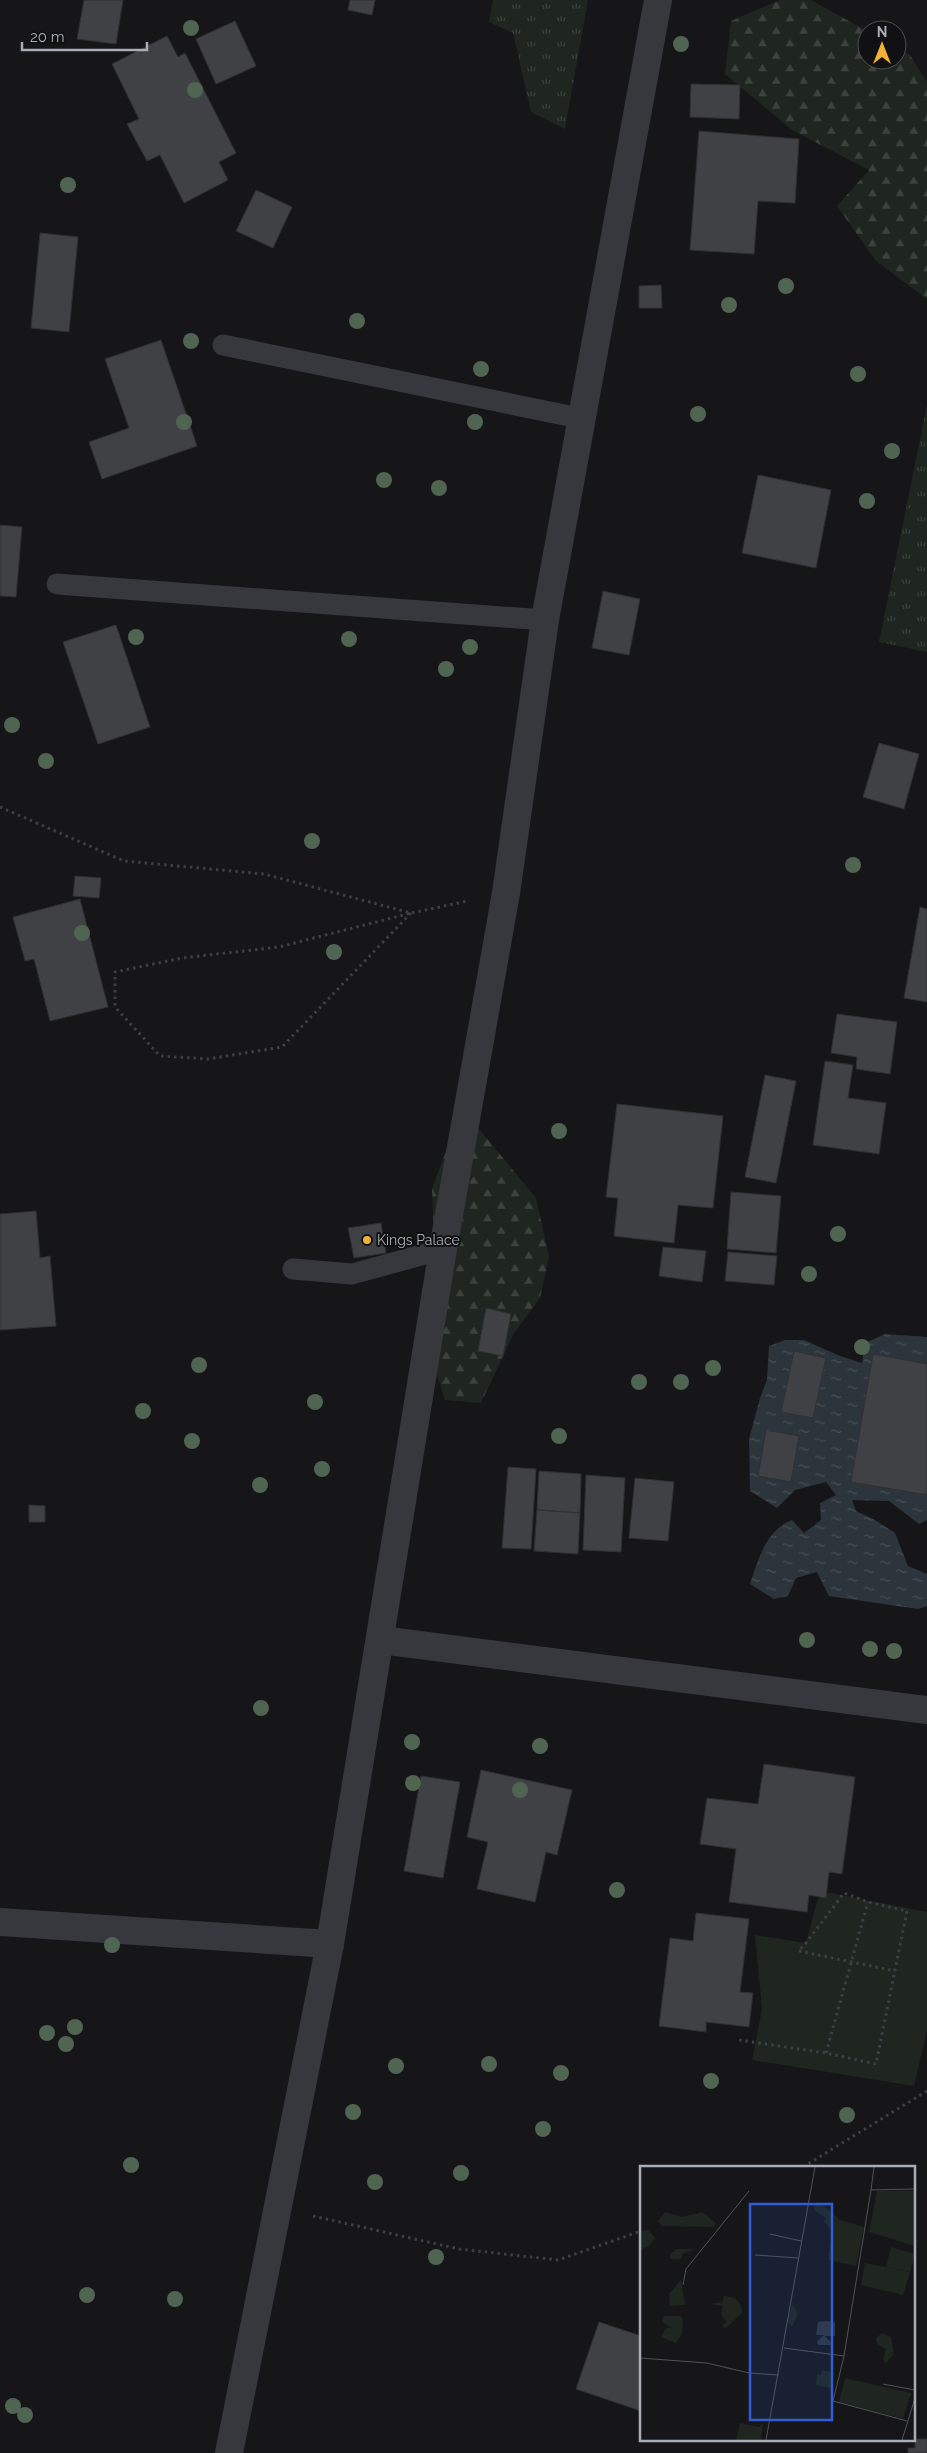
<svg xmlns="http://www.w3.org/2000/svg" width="927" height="2453" font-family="Raleway,sans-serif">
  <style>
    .grass { fill: url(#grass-tufts) }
    .forest { fill: url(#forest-firs) }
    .green { fill: #1e261f }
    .water { fill: url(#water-ripples) }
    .building { fill: #404145; stroke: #303034 }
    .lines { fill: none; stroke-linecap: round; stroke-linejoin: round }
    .path { stroke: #3d3f44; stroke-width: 3; stroke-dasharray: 2.5 4; stroke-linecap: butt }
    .service { stroke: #37383d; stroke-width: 21 }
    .minor { stroke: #37383d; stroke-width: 28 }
    .tree { fill: #506452 }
    .poi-dot { fill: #f2b134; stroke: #111113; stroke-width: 2 }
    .labels { text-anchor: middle; stroke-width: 4; stroke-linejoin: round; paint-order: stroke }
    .poi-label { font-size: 14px; fill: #a8adb8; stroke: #111113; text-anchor: start }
    .inset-road { fill: none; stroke: #505258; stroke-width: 1 }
    .view { fill: #325cd3; fill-opacity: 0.15; stroke: #325cd3; stroke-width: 2.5 }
    .inset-edge { fill: none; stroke: #a8adb8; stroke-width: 2.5 }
  </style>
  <defs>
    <pattern id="grass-tufts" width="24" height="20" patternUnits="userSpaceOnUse" patternTransform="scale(1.25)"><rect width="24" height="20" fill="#1e261f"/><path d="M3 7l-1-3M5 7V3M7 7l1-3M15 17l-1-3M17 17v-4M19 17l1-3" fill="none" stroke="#3c433d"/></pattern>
    <pattern id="forest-firs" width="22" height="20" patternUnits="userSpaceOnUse" patternTransform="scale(1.25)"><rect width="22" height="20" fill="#1e261f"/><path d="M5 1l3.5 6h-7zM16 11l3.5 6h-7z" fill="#3c433d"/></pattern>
    <pattern id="water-ripples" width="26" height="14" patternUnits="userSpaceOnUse" patternTransform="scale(1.25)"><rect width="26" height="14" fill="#2c353c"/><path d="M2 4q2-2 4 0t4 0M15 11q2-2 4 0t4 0" fill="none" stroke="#485056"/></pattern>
  </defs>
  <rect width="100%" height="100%" fill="#161618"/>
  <g class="grass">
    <polygon points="493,0 588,0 565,129 531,112 513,33 489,22"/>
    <polygon points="927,405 927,652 879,642"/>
  </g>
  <g class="forest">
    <polygon points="780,0 811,0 867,31 867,60 897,60 897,48 910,55 927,82 927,299 876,261 837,206 869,170 792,130 725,74 731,21"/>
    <polygon points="475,1124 536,1198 549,1257 540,1298 514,1333 481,1403 445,1400 426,1342 459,1239 434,1235 432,1189 451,1138"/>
  </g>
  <polygon class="green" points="820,1891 927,1912 927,2031 914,2086 752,2060 762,2009 755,1935 806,1943"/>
  <path class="water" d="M885 1334 927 1337V1520L919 1524 889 1501 852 1500 856 1511 875 1520 895 1533 908 1566 927 1574V1606L918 1609 829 1596 817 1572 796 1578 788 1596 774 1599 750 1584C758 1560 766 1530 792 1520L804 1533 821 1520 820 1503 836 1495 826 1482 795 1490 777 1508 750 1491 749 1439 760 1398 767 1380 769 1346 785 1340H804L840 1356 862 1363 865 1343Z"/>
  <g class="building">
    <polygon points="84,0 123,0 116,44 77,39"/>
    <polygon points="350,0 375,0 372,15 348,10"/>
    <polygon points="235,21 256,66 216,84 196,39"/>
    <polygon points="167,36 178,57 185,53 236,153 219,162 228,180 184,203 160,155 147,161 127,124 139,119 112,64"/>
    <polygon points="691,84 740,85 739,119 690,117"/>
    <polygon points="699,131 799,139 795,203 758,201 754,254 690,250"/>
    <polygon points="256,190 292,207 273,248 236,231"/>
    <polygon points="40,233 78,237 69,332 31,328"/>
    <polygon points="661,285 662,308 639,308 639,286"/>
    <polygon points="161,340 197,446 102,479 89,442 129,428 105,359"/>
    <polygon points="758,475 831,490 816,568 742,553"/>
    <polygon points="0,525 22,527 16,597 0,596"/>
    <polygon points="603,591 640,599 629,655 592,648"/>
    <polygon points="116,625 150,727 98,744 63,642"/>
    <polygon points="879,743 919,754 904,809 863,797"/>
    <polygon points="75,876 101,878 99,898 73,896"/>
    <polygon points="80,899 108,1007 50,1021 34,959 25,961 13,917"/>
    <polygon points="920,907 927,909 927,1002 904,998"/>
    <polygon points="837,1014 897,1022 890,1074 856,1069 857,1057 831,1053"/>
    <polygon points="825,1061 853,1065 848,1098 886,1103 879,1154 813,1145"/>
    <polygon points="765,1075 796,1081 776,1183 745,1177"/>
    <polygon points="617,1104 723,1116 713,1208 678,1205 674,1243 614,1236 618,1198 606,1197"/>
    <polygon points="731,1192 781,1196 776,1253 727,1249"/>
    <polygon points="36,1211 40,1258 50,1256 56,1326 0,1330 0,1214"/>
    <polygon points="381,1223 386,1253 354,1258 348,1228"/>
    <polygon points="663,1247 706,1251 702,1282 659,1276"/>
    <polygon points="728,1252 777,1256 774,1285 725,1281"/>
    <polygon points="486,1308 511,1314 503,1356 478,1351"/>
    <polygon points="794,1351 826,1358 813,1418 781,1412"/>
    <polygon points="873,1354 927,1364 927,1495 851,1482"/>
    <polygon points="766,1430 799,1436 791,1482 758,1476"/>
    <polygon points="508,1467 536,1469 531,1549 502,1548"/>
    <polygon points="539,1471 581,1474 580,1513 537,1510"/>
    <polygon points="586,1475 625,1478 621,1552 583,1550"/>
    <polygon points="635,1478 674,1482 668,1541 629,1538"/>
    <polygon points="29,1505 45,1506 45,1522 29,1522"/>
    <polygon points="537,1510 580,1513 578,1554 534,1551"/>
    <polygon points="764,1764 855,1777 842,1874 829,1872 826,1898 809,1895 807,1912 729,1902 736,1849 700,1844 707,1798 758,1804"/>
    <polygon points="481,1770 572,1790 557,1855 546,1852 535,1902 477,1889 488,1842 467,1837"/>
    <polygon points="421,1776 460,1782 443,1878 404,1871"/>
    <polygon points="696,1913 749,1919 740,1992 753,1993 749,2027 706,2022 706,2032 659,2026 670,1938 693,1941"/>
    <polygon points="599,2322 641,2336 641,2411 576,2389"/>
    <polygon points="915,2439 927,2439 927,2453 908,2453 908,2448 915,2448"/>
  </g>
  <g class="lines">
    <g class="path">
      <polyline points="0,807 124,861 264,874 411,913 468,901"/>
      <polygon points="411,913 282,1047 208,1059 160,1056 115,1007 115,972 182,958 279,947"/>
      <polyline points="799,1951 895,1971"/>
      <polyline points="739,2040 826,2053 876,2064 907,1911 868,1902 844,1893 806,1943 798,1951"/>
      <polyline points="826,2053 868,1902"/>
      <polyline points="803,2167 927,2091"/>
      <polyline points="313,2216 459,2249 558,2260 641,2231"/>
    </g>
    <g class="service">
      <polyline points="223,345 584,419"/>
      <polyline points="57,584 545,620"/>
      <polyline points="293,1269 352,1274 443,1249"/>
    </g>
    <g class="minor">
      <polyline points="381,1640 927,1710"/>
      <polyline points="0,1922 330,1944"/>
      <polyline points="229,2453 330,1944 443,1249 506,893 545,620 658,0"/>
    </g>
  </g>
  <g class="tree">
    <circle cx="191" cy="28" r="8"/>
    <circle cx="681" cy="44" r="8"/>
    <circle cx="195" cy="90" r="8"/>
    <circle cx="68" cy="185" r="8"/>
    <circle cx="786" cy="286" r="8"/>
    <circle cx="729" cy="305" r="8"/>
    <circle cx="357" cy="321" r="8"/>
    <circle cx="191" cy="341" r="8"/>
    <circle cx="481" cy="369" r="8"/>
    <circle cx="858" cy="374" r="8"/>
    <circle cx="698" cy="414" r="8"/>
    <circle cx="184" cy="422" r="8"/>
    <circle cx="475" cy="422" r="8"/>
    <circle cx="892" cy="451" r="8"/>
    <circle cx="384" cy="480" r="8"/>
    <circle cx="439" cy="488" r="8"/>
    <circle cx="867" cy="501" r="8"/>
    <circle cx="136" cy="637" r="8"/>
    <circle cx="349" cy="639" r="8"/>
    <circle cx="470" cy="647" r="8"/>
    <circle cx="446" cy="669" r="8"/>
    <circle cx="12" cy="725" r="8"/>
    <circle cx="46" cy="761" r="8"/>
    <circle cx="312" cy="841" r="8"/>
    <circle cx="853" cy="865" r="8"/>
    <circle cx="82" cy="933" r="8"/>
    <circle cx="334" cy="952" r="8"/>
    <circle cx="559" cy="1131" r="8"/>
    <circle cx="838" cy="1234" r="8"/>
    <circle cx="809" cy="1274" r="8"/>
    <circle cx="862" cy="1347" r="8"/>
    <circle cx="199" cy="1365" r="8"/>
    <circle cx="713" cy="1368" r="8"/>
    <circle cx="639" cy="1382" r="8"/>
    <circle cx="681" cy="1382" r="8"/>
    <circle cx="315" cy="1402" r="8"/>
    <circle cx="143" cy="1411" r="8"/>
    <circle cx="559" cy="1436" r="8"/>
    <circle cx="192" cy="1441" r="8"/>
    <circle cx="322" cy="1469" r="8"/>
    <circle cx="260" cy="1485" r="8"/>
    <circle cx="807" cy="1640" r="8"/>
    <circle cx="870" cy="1649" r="8"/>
    <circle cx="894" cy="1651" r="8"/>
    <circle cx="261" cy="1708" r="8"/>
    <circle cx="412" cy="1742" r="8"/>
    <circle cx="540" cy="1746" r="8"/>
    <circle cx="413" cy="1783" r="8"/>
    <circle cx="520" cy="1790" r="8"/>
    <circle cx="617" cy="1890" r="8"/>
    <circle cx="112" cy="1945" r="8"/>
    <circle cx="75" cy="2027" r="8"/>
    <circle cx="47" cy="2033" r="8"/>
    <circle cx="66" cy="2044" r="8"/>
    <circle cx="489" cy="2064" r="8"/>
    <circle cx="396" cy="2066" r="8"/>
    <circle cx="561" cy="2073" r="8"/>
    <circle cx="711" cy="2081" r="8"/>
    <circle cx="353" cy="2112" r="8"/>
    <circle cx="847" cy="2115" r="8"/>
    <circle cx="543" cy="2129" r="8"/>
    <circle cx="131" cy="2165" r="8"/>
    <circle cx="461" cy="2173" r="8"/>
    <circle cx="375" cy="2182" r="8"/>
    <circle cx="436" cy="2257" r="8"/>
    <circle cx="87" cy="2295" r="8"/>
    <circle cx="175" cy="2299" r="8"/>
    <circle cx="13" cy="2406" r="8"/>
    <circle cx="25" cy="2415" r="8"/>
  </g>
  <circle class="poi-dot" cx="367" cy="1240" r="5"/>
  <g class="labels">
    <g class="poi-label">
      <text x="377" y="1245">Kings Palace</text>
    </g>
  </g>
  <g transform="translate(640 2166)">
    <rect width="275" height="275" fill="#161618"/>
    <path d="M237 25H275V80L229 66ZM25 46 42 51 62 46 76 57 74 61 22 60 18 55ZM194 52 224 61 216 100 188 94ZM8 64 15 72 9 80 0 84V65ZM225 97 270 106 263 129 221 119ZM205 212 271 227 263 253 199 236ZM123 256 121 274H96L100 257 119 261Z" fill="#1e261f"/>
    <path d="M180 37 198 52V60L193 65 184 56 186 52 174 44V39ZM36 83H49L56 84 43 87 41 93H30V88ZM41 114 45 139 30 140 29 128ZM84 130 95 132 101 139 102 147 85 163 82 159 87 156 81 149 83 140 70 138 82 136ZM152 137 158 148 152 161 148 156ZM24 150H41L43 154 42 168 36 177 21 171 25 163 31 161 22 156ZM242 167 251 171 254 188 246 197 243 194 246 183 237 178 236 172ZM244 227 268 229 263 251 246 248 232 239Z" fill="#1e261f"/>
    <path d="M251 81 275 88 270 106 246 101ZM182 204 194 207 191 222 176 219 177 208 181 209Z" fill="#1e261f"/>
    <path d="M188 155 195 156V170H185L193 179H178L177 175 184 169H176L178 156Z" fill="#2c353c"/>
    <path class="inset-road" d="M234 1 231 24 275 23M231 24 204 190 193 235 267 255M130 68 161 75M115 89 158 92M43 119 46 103 109 25M144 182 204 190M0 192 67 197 109 207 139 209M243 218 275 224M126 274 175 1M262 274 275 232"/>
    <path class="view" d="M110 38H192V254H110Z"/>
    <rect width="275" height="275" class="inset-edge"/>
  </g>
  <g transform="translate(882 45)"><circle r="24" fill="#111113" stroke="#4d4f55"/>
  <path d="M0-4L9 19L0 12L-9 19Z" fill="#f2b134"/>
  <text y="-8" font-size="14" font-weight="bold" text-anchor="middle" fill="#a8adb8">N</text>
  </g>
  <path d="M22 42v8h125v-8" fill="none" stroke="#a8adb8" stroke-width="2.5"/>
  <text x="30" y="42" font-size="15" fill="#a8adb8" stroke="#111113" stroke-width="4" paint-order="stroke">20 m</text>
</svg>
